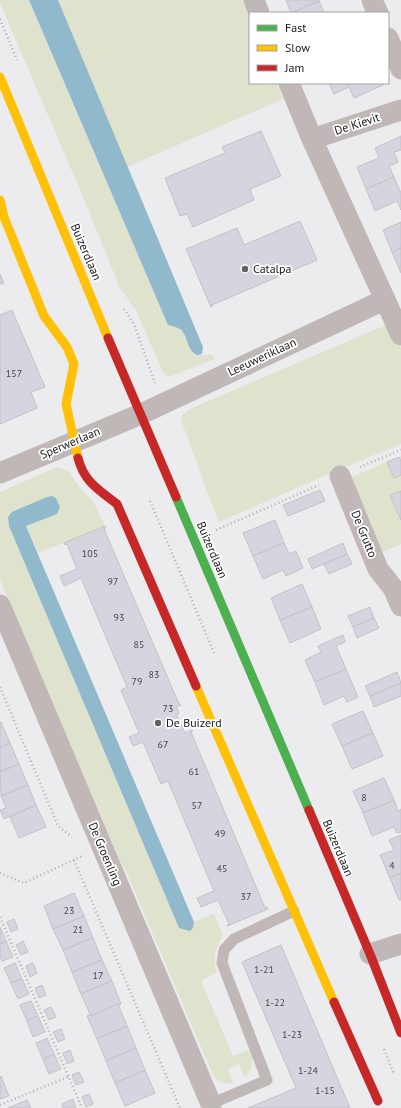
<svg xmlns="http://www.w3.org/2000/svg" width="401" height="1108" font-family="'PT Sans',sans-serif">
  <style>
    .green { fill: #dfe3cd }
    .water { fill: #90b9cb }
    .building { fill: #d6d4df; stroke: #c3c2c4 }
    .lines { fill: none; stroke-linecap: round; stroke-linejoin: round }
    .path { stroke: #b2aeae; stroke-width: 2.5; stroke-dasharray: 1 3; stroke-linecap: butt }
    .lane { stroke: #c0b7b7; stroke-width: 11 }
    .street { stroke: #c0b7b7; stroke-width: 21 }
    .fast { stroke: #4caf50; stroke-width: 9 }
    .slow { stroke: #ffc107; stroke-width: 9 }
    .jam { stroke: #c62828; stroke-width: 9 }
    .poi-dot { fill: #626263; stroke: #fff; stroke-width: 1.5 }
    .labels { text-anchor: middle; stroke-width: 3.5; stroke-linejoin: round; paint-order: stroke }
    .number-label { font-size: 10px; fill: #48474a }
    .street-label { font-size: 12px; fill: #181819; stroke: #fff }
    .poi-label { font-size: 12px; fill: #181819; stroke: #fff; text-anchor: start }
  </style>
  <rect width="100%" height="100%" fill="#ecebed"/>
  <g class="green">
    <polygon points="0,0 29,0 168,324 179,328 184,335 192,353 197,355 213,355 215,359 169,377 163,373 136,310 120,288 86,204 0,3"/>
    <polygon points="58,0 242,0 250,20 250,83 277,83 283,99 127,167"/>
    <path d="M391 324 401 348V444L338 470 219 522C205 488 194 454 181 420L182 415 190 409 376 329Z"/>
    <polygon points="401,456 401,544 381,553 349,478"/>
    <path d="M57 467 66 470 70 473 82 491 93 501 105 526 38 553 26 526 57 514 8 522 9 526 179 928H193L194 922 214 914 223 936C216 947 212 959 217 972L201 981 233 1056 248 1050 251 1052C253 1062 252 1068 246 1077L244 1076 239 1064 228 1069 233 1083C224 1085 218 1082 213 1075L125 869 122 865 0 580V492Z"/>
  </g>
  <g class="water">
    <path d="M29 0H58L203 347 202 354 197 355C186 350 189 337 180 329 177 327 172 326 168 325Z"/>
    <polygon points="52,496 56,498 60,507 57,514 26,526 194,922 193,928 190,931 179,928 9,526 8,517 12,512 47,497"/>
  </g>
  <g class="building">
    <polygon points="286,0 319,0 319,1 291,13"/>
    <polygon points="319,1 324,13 291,13"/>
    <polygon points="329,83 382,83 383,85 354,98 349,87 334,94"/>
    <polygon points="261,131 281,176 250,189 254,200 193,227 187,214 180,216 165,178 225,153 222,147"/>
    <polygon points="401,136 401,150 394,152 398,162 389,166 394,177 366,189 357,167 379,158 375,148"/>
    <polygon points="394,177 401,193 401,210 397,201 375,211 366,189"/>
    <polygon points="300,221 317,260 212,305 212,307 211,307 186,249 237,228 244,245"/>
    <polygon points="401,222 401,248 392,252 383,230"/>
    <polygon points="401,248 401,273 392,252"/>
    <polygon points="0,274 4,283 0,284"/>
    <polygon points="12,310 45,387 31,392 37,408 0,424 0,315"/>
    <polygon points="399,457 401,461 401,475 394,478 387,462"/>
    <polygon points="320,490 325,501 288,516 283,505"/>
    <polygon points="401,491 401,520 390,495"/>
    <polygon points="275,520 284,543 253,556 243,533"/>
    <polygon points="105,526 106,528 104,529 179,704 180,704 181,705 176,707 179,713 177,716 185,733 192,730 192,732 191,732 265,908 267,907 268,909 227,926 227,925 229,924 218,900 201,907 197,898 214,891 168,781 161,784 143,742 133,746 129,737 139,733 121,690 127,687 81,578 64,586 60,576 77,569 67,544 65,545 64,543"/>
    <polygon points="284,543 289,554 296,551 303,568 286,576 283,570 263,579 253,556"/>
    <polygon points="343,543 347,554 312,569 308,559"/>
    <polygon points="347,554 352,564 329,574 324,564"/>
    <polygon points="302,584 312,607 280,620 271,598"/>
    <polygon points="312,607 321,629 290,643 280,620"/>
    <polygon points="370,607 374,618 353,627 348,616"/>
    <polygon points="374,618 379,628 357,638 353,627"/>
    <polygon points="343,635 345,642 336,646 346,669 315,682 305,660 321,652 318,646"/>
    <polygon points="346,669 358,697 347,702 344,696 324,705 315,682"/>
    <polygon points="397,672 401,683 370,696 365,686"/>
    <polygon points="401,683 401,696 374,707 370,696"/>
    <polygon points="363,711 373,733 342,746 332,724"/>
    <polygon points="1,722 10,743 0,748 0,723"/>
    <polygon points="373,733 383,756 352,769 342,746"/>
    <polygon points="10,743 19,764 0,772 0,748"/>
    <polygon points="19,764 28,785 1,796 0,772"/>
    <polygon points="384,778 394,800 363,813 353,791"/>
    <polygon points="28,785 36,805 4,819 0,810 6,808 1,796"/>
    <polygon points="394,800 398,811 401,809 401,832 397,833 394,827 372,836 363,813"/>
    <polygon points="36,805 46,827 19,838 10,817"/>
    <polygon points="401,835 401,873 390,878 380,855 394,850 389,840"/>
    <polygon points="401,873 401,900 399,900 390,878"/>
    <polygon points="74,893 84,916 53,929 44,906"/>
    <polygon points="84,916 93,938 63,950 53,929"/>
    <polygon points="14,919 18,929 11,932 7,922"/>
    <polygon points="0,927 6,941 0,944"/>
    <polygon points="93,938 102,960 72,972 63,950"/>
    <polygon points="6,941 13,957 2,961 0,957 0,944"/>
    <polygon points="23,941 28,952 21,955 16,945"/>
    <polygon points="281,945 350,1108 248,1108 296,1088 242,962"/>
    <polygon points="102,960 112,981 81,994 72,972"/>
    <polygon points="15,963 22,979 11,983 4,968"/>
    <polygon points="33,963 37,973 30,977 26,966"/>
    <polygon points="22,979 29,994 18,999 11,983"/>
    <polygon points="112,981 121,1004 118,1006 118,1004 91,1016 81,994"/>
    <polygon points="42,985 46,995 39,998 35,988"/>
    <polygon points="31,1001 38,1016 27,1021 20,1005"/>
    <polygon points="118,1004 127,1026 97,1039 87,1016 90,1015 91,1016"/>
    <polygon points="51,1007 56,1017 49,1020 44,1010"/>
    <polygon points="38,1016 45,1032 33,1037 27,1021"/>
    <polygon points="127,1026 136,1048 106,1061 97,1039"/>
    <polygon points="61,1029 65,1039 58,1042 53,1032"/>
    <polygon points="47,1038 54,1054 43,1059 36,1043"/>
    <polygon points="136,1048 145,1070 115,1083 106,1061"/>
    <polygon points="70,1050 74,1061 67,1064 63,1053"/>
    <polygon points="54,1054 61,1069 49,1074 43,1059"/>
    <polygon points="145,1070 155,1093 125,1106 115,1083"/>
    <polygon points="79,1072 84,1082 76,1085 72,1075"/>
    <polygon points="1,1076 9,1096 0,1099 0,1077"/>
    <polygon points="89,1094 93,1104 86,1107 82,1097"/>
    <polygon points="73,1099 76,1108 63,1108 62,1104"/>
    <polygon points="27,1100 31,1108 8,1108"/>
  </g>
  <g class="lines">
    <g class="path">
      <polyline points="0,19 17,60"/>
      <polyline points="124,309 134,324 155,383"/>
      <polyline points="360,467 401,450"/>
      <polyline points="150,501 214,653"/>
      <polyline points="216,530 319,485"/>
      <polyline points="0,687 58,826 72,837"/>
      <polyline points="74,860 180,1108"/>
      <polyline points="0,873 24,883 82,856"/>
      <polyline points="0,917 82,1108"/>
      <polyline points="384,1049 394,1074"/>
      <polyline points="0,1105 68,1077"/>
    </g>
    <polyline class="lane" points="208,1105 267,1080 222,963 224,950 234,939 294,911"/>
    <g class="street">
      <polyline points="254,0 259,13"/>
      <polyline points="372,0 378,13"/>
      <polyline points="388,38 401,69"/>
      <polyline points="289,83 312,139 401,335"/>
      <polyline points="312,139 401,110"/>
      <polyline points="0,473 141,414 384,300"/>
      <polyline points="340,476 378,569 393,588 401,606"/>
      <polyline points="0,605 211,1104"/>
      <polyline points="370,954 401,944"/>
    </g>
    <polyline class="fast" points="176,497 309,810"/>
    <g class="slow">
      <polyline points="0,77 108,338"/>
      <polyline points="0,200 4,217 44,316 67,347 74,364 66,404 78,458"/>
      <polyline points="196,686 334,1002"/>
    </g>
    <g class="jam">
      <polyline points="108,338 176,497"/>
      <path d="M78 458C84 482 99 490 117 504L196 686"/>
      <polyline points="309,810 370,954 401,1033"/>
      <polyline points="334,1002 378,1101"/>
    </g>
  </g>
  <g class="poi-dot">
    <circle cx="245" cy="269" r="4"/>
    <circle cx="158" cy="723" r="4"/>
  </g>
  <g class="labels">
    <g class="number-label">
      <text x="14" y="377">157</text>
      <text x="90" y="557">105</text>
      <text x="113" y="585">97</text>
      <text x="119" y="621">93</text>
      <text x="139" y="648">85</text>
      <text x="154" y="678">83</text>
      <text x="137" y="685">79</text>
      <text x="168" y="712">73</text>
      <text x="163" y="748">67</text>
      <text x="194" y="775">61</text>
      <text x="364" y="801">8</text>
      <text x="197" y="809">57</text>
      <text x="220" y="837">49</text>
      <text x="392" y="869">4</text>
      <text x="222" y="872">45</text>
      <text x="246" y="900">37</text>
      <text x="69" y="914">23</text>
      <text x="78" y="933">21</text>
      <text x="264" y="973">1-21</text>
      <text x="98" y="979">17</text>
      <text x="275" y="1006">1-22</text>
      <text x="292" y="1038">1-23</text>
      <text x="308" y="1074">1-24</text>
      <text x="325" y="1094">1-15</text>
    </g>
    <g class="street-label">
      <text transform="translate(357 124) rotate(-18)" y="4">De Kievit</text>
      <text transform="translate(86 252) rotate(67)" y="4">Buizerdlaan</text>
      <text transform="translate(262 357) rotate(-25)" y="4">Leeuweriklaan</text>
      <text transform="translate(70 443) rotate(-23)" y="4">Sperwerlaan</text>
      <text transform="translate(364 534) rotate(68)" y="4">De Grutto</text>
      <text transform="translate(212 550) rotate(67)" y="4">Buizerdlaan</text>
      <text transform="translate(338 848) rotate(67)" y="4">Buizerdlaan</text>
      <text transform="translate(105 854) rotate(67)" y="4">De Groenling</text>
    </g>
    <g class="poi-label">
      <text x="253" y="273">Catalpa</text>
      <text x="166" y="727">De Buizerd</text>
    </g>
  </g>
  <rect x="249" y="12" width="140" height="72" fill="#ffffff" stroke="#a3a3a3"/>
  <rect x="257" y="25" width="20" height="6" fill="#4caf50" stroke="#a3a3a3"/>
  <text x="285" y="32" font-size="12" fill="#181819">Fast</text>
  <rect x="257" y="45" width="20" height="6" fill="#ffc107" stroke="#a3a3a3"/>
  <text x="285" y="52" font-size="12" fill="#181819">Slow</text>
  <rect x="257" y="65" width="20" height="6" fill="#c62828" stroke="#a3a3a3"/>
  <text x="285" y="72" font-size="12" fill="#181819">Jam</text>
</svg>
